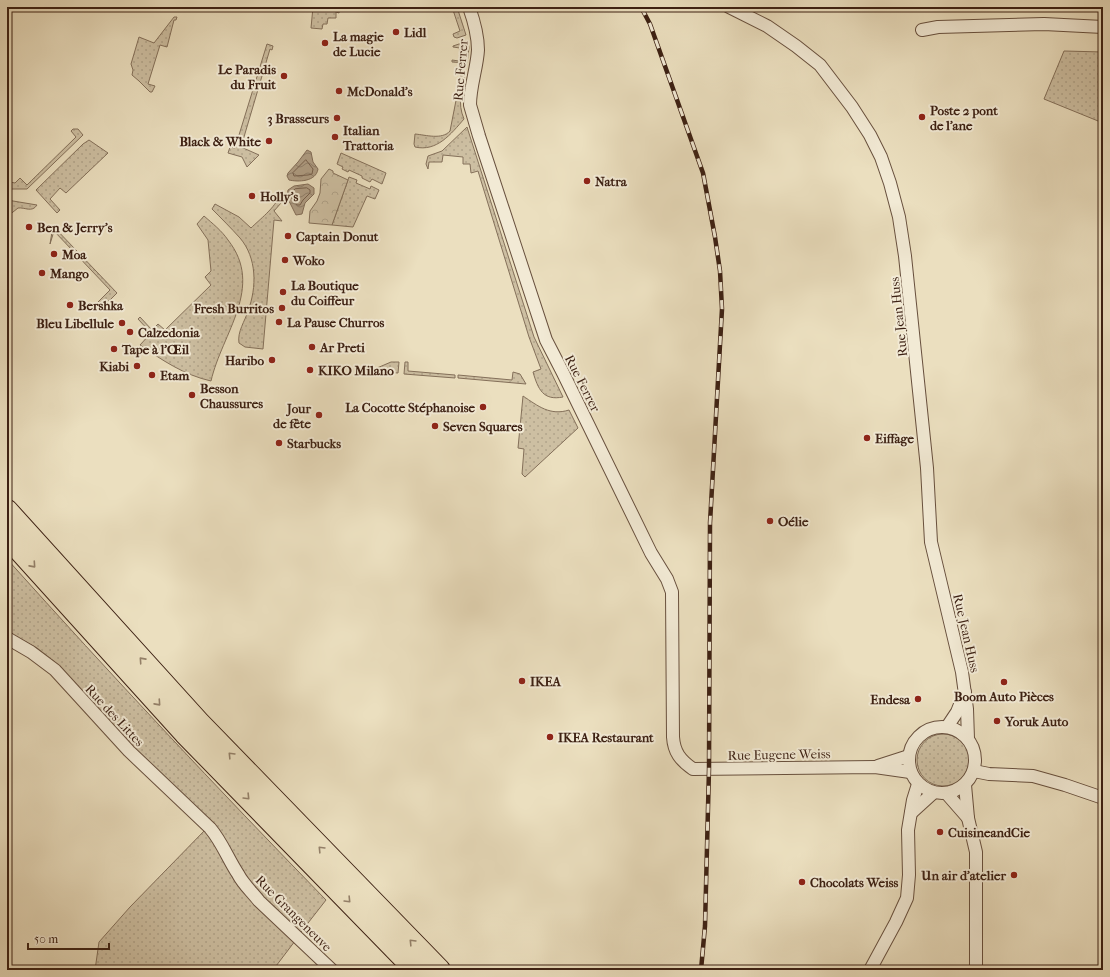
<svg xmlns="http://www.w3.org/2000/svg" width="1110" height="977" font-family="'IM FELL French Canon',serif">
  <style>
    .grass { fill: url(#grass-dots); stroke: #84705a }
    .park { fill: url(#park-crowns); stroke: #84705a }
    .water { fill: url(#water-waves); stroke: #826c57 }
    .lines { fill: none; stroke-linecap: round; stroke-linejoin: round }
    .shore { stroke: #765f4c; stroke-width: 1 }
    .minor-casing { stroke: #68503e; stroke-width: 14 }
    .motorway-casing { stroke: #3c2013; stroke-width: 24 }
    .minor { stroke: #f2ead5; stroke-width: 12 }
    .motorway { stroke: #ebdfbf; stroke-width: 22 }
    .rail-casing { stroke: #3c2013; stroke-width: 4.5 }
    .rail { stroke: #f2ead5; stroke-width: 3; stroke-dasharray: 9; stroke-linecap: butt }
    .oneway { stroke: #948069 }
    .poi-dot { fill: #8f2418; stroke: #f2ead5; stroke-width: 1.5 }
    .labels { text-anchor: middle; stroke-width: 4; stroke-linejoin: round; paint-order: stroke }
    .poi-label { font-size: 13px; font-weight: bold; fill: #3c2013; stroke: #f2ead5; text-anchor: start }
    .street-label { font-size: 13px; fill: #3c2013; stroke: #f2ead5 }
  </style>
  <defs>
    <pattern id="grass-dots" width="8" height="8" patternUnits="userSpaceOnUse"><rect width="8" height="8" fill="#cdbfa2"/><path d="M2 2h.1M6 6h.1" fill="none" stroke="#b1a48b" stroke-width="1.8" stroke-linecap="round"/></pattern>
    <pattern id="park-crowns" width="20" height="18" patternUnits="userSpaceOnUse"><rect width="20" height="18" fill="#cdbfa2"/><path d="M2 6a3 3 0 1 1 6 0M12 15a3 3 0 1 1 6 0" fill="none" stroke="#b1a48b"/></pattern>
    <pattern id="water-waves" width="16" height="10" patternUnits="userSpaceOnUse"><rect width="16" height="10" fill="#b09e85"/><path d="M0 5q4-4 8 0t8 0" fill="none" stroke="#90806c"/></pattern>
  </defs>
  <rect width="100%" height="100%" fill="#ebdfbf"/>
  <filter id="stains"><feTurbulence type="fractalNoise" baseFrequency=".005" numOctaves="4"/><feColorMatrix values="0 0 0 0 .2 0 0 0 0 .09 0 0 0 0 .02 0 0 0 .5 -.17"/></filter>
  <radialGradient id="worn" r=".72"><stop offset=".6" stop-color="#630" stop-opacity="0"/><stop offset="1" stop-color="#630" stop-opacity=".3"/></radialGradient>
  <g class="grass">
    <polygon points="313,7 340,7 339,13 336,12 336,18 328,18 327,24 323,24 322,29 311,28"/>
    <polygon points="452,7 457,7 466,35 457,38 454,37 453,34 460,31"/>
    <polygon points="174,17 177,17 176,20 174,20 167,47 160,45 148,84 155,86 152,92 150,92 139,81 132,75 133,70 131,64 139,37 154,43"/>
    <polygon points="468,41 469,48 467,63 452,62 452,60 459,61 460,48 453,47 453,46"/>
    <polygon points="267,44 273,46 272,50 270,49 241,147 259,155 247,167 242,157 228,153 230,147 235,148"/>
    <polygon points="1064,51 1103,52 1103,123 1044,99"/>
    <path d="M463 73H465C462 89 457 103 464 119 451 134 437 152 415 147L414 144 415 134C426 135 442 140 450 131L461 75Z"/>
    <path d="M467 127 534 337 563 397C543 401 538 389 533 372L541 369 529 337 478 171 471 173 470 164H463V157L443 155 442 162H429L428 169 426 164 428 156 442 151Z"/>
    <polygon points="73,129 78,129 83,135 27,189 10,189 7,186 10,182 15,183 20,178 27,185 76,137 71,131"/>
    <polygon points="89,140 108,153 66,193 60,188 50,199 60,210 57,213 36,190 83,144"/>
    <polygon points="341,153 386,173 382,184 372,179 370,182 362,178 362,176 349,170 348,172 342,169 343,167 337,164"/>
    <polygon points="349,177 357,180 356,183 370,189 371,186 379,190 375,199 367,196 353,227 332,225"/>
    <path d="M278 197H281V203L274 211 282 221 274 220 263 349 245 347 239 343C237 332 245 321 248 311 257 287 257 258 240 238 231 228 221 218 212 209L215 204 239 217 251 228C258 221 277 206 278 197Z"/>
    <path d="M7 200 37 205C32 213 25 207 18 208L8 216Z"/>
    <path d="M204 216C212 223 222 231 228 240 265 287 222 333 211 381 184 375 162 360 140 345L151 333 138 319 140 317 152 330 158 324 165 330 211 285 205 277 211 271 208 240 197 224Z"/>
    <polygon points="53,226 117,293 110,300 99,305 97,303 110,290 54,231 50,244"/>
    <polygon points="391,362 399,362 398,373 370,371"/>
    <polygon points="405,362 408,362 408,371 455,375 455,378 404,374"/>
    <polygon points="513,372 520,374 526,384 458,378 458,375 512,380"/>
    <path d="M523 396C538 406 550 416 569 410L578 428 525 477 522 474 524 449 518 448Z"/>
    <path d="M7 559C111 675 217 788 326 900L301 932 284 919 262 898 239 868 56 663 37 648 7 632Z"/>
    <circle cx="943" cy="760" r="26"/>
    <polygon points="205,830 295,941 273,970 95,970 99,942 130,907"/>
  </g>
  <polygon class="park" points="329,169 333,171 333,173 348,180 332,225 309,223 310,211 317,201 320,193 321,179"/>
  <g class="water">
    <path d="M307 150 311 152 313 162 318 169C316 182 298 182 289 180L287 176 288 173 298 162Z"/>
    <polygon points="308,184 314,188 314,194 305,203 302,214 296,215 287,197 288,190 294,186"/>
  </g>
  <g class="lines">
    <g class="shore">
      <polygon points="306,160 313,169 312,174 308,175 294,176 293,173"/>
      <polygon points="307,188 310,190 310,193 303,200 300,205 297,205 291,197 292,192 295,189"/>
    </g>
    <defs>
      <g id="minor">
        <path d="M469 7C474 21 478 35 478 50 477 68 470 86 470 105L479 136 546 340 563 373 651 553 667 579 672 592 673 737C674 752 680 760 693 769L875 767 910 772"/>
        <polyline points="729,7 767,26 796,46 820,65 852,107 870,135 881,157 890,183 899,217 905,256 927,468 931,542 962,672 967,709 968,739"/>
        <polyline points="922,30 938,27 1044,24 1103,27"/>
        <path d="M7 638 31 652 55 670 129 751 210 828C222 842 228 859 238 874 243 884 252 892 259 901L332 970"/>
        <circle cx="942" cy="760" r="33"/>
        <polyline points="947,727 957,712 965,692"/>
        <polyline points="878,766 909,756"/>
        <polyline points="974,771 989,774 1033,776 1065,785 1103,798"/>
        <polyline points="965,785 968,818 976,852 976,970"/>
        <polyline points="947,794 968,818"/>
        <polyline points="911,813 933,793"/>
        <polyline points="870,970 896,922 907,898 909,875 908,830 913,800 918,784"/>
      </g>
      <g id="motorway">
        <polyline points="7,511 198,722 439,970"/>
        <polyline points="7,536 185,733 416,970"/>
      </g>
    </defs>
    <use href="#minor" class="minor-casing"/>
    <use href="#motorway" class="motorway-casing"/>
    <use href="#minor" class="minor"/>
    <use href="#motorway" class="motorway"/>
    <defs>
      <polyline id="rail" points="641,7 650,24 703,173 715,237 720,271 722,309 710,523 709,769 705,926 701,970"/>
    </defs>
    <use href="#rail" class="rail-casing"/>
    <use href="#rail" class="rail"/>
  </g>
  <defs><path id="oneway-chevron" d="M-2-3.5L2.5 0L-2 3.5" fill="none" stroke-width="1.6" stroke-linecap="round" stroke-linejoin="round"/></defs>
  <g class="oneway">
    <use href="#oneway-chevron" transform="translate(33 565) rotate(48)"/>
    <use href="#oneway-chevron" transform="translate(142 660) rotate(-132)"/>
    <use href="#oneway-chevron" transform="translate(158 703) rotate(48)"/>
    <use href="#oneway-chevron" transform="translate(231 755) rotate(-134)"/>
    <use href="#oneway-chevron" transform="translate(247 797) rotate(46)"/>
    <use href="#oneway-chevron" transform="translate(321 849) rotate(-134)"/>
    <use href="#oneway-chevron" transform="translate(348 900) rotate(46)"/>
    <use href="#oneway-chevron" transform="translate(412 942) rotate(-134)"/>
  </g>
  <g class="poi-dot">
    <circle cx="396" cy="32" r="4"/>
    <circle cx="325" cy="43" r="4"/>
    <circle cx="284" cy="76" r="4"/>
    <circle cx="339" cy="91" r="4"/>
    <circle cx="922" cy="117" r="4"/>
    <circle cx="337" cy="118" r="4"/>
    <circle cx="335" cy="137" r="4"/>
    <circle cx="269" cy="141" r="4"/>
    <circle cx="587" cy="181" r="4"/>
    <circle cx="252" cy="196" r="4"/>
    <circle cx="29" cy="227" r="4"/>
    <circle cx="288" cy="236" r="4"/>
    <circle cx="54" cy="254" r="4"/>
    <circle cx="285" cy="260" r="4"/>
    <circle cx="42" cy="273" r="4"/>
    <circle cx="283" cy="292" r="4"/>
    <circle cx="70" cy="305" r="4"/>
    <circle cx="282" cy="308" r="4"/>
    <circle cx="279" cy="322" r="4"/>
    <circle cx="122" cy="323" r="4"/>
    <circle cx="130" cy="332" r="4"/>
    <circle cx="312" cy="347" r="4"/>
    <circle cx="114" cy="349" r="4"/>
    <circle cx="272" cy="360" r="4"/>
    <circle cx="137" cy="366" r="4"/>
    <circle cx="310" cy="370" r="4"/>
    <circle cx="152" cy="375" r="4"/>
    <circle cx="192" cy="395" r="4"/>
    <circle cx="483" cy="407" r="4"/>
    <circle cx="319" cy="415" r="4"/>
    <circle cx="435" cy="426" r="4"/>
    <circle cx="867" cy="438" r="4"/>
    <circle cx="279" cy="443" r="4"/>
    <circle cx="770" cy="521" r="4"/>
    <circle cx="522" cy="681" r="4"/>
    <circle cx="1004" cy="682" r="4"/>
    <circle cx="918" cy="699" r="4"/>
    <circle cx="997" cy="721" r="4"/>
    <circle cx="550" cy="737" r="4"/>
    <circle cx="940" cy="832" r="4"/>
    <circle cx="1014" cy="875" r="4"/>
    <circle cx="802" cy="882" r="4"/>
  </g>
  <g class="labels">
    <g class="poi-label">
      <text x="404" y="37">Lidl</text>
      <text x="333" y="41">La magie<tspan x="333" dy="15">de Lucie</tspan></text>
      <text x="276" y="74" text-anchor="end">Le Paradis<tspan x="276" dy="15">du Fruit</tspan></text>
      <text x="347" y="96">McDonald's</text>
      <text x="930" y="115">Poste 2 pont<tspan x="930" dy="15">de l'ane</tspan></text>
      <text x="329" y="123" text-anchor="end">3 Brasseurs</text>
      <text x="343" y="135">Italian<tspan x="343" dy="15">Trattoria</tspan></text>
      <text x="261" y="146" text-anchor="end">Black &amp; White</text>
      <text x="595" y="186">Natra</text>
      <text x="260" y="201">Holly's</text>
      <text x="37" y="232">Ben &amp; Jerry's</text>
      <text x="296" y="241">Captain Donut</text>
      <text x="62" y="259">Moa</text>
      <text x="293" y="265">Woko</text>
      <text x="50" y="278">Mango</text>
      <text x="291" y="290">La Boutique<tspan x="291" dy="15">du Coiffeur</tspan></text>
      <text x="78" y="310">Bershka</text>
      <text x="274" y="313" text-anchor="end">Fresh Burritos</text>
      <text x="287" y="327">La Pause Churros</text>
      <text x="114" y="328" text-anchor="end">Bleu Libellule</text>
      <text x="138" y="337">Calzedonia</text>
      <text x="320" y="352">Ar Preti</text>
      <text x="122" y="354">Tape à l'Œil</text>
      <text x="264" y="365" text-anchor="end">Haribo</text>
      <text x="129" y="371" text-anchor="end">Kiabi</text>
      <text x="318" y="375">KIKO Milano</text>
      <text x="160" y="380">Etam</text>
      <text x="200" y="393">Besson<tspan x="200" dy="15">Chaussures</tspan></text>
      <text x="475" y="412" text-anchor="end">La Cocotte Stéphanoise</text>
      <text x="311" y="413" text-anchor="end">Jour<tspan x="311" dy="15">de fête</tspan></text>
      <text x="443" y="431">Seven Squares</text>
      <text x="875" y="443">Eiffage</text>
      <text x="287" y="448">Starbucks</text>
      <text x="778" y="526">Oélie</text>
      <text x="530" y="686">IKEA</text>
      <text x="1004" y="701" text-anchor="middle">Boom Auto Pièces</text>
      <text x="910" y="704" text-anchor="end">Endesa</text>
      <text x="1005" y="726">Yoruk Auto</text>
      <text x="558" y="742">IKEA Restaurant</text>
      <text x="948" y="837">CuisineandCie</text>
      <text x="1006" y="880" text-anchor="end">Un air d'atelier</text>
      <text x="810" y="887">Chocolats Weiss</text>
    </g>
    <g class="street-label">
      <text transform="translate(460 70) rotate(-85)" y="5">Rue Ferrer</text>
      <text transform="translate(898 317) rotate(-96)" y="5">Rue Jean Huss</text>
      <text transform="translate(583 383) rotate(63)" y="5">Rue Ferrer</text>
      <text transform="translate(967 633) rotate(77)" y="5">Rue Jean Huss</text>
      <text transform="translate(115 715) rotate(47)" y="5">Rue des Littes</text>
      <text transform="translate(779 754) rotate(-1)" y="5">Rue Eugene Weiss</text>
      <text transform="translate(294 913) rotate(45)" y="5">Rue Grangeneuve</text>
    </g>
  </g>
  <rect width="1110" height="977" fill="none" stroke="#ebdfbf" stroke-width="24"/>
  <rect x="8" y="8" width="1094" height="961" fill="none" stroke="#3c2013" stroke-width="2"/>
  <rect x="12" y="12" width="1086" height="953" fill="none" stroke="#3c2013"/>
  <path d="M28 943v6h81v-6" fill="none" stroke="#3c2013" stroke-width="2"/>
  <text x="34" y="943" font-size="12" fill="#3c2013" stroke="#f2ead5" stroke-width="3" paint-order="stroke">50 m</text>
  <rect width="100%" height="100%" filter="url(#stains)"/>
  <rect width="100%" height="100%" fill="url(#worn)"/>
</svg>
